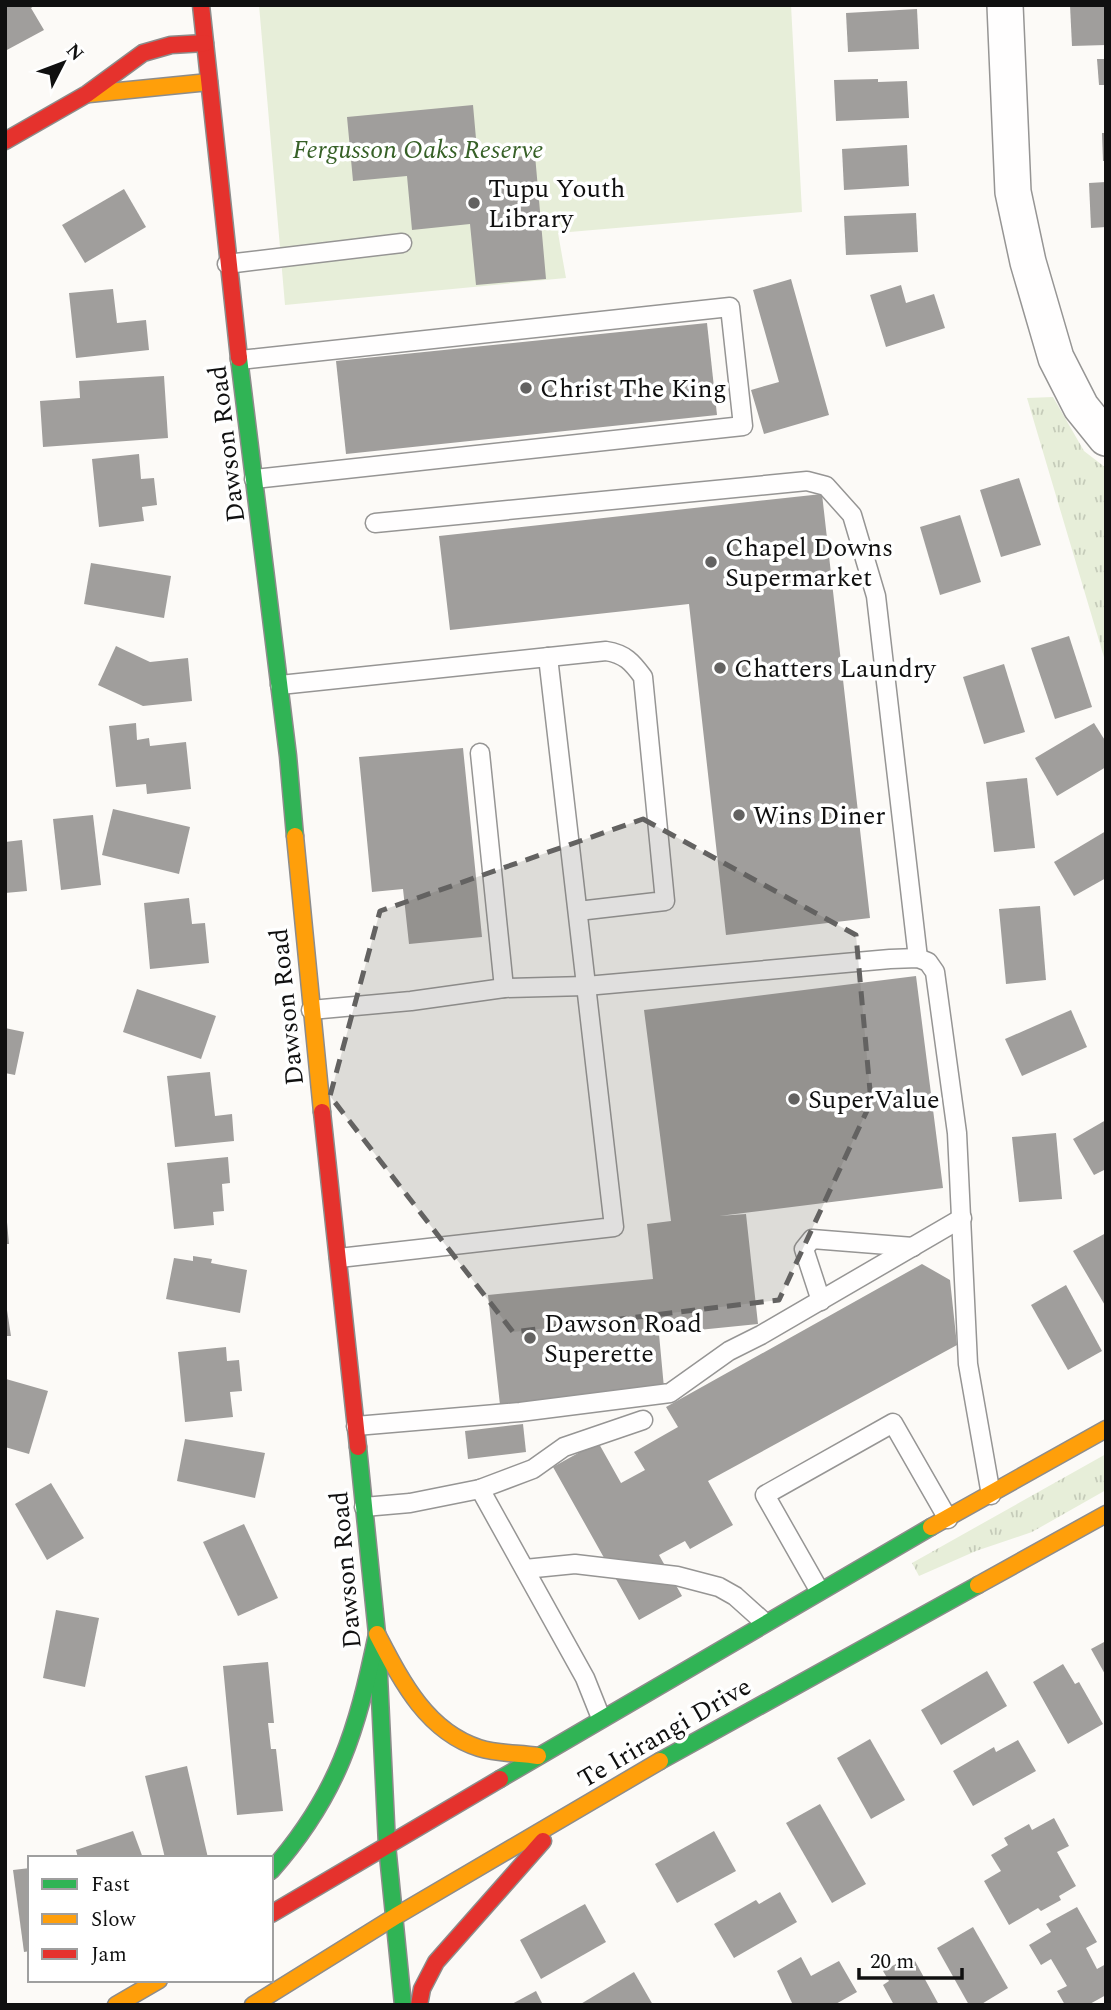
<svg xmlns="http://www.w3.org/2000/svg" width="1111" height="2010" font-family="Spectral,serif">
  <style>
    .grass { fill: url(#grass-tufts) }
    .park { fill: #e7eed9 }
    .building { fill: #a09e9c }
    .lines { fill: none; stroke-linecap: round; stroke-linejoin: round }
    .lane-casing { stroke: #969594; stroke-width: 21 }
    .street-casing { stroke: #969594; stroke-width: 38 }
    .fast-casing { stroke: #8d8c8b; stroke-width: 19 }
    .slow-casing { stroke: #8d8c8b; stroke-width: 19 }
    .jam-casing { stroke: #8d8c8b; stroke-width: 19 }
    .lane { stroke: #fffefe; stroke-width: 18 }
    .street { stroke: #fffefe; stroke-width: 35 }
    .fast { stroke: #30b455; stroke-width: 16 }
    .slow { stroke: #ff9f0a; stroke-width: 16 }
    .jam { stroke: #e5322d; stroke-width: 16 }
    .marked { fill: #636261; fill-opacity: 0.2; stroke: #636261; stroke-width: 5; stroke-dasharray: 14 9; stroke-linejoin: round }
    .poi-dot { fill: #636261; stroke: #fff; stroke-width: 2.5 }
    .labels { text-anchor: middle; stroke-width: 7; stroke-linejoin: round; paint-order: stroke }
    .park-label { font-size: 26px; font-style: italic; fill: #376127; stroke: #fff }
    .poi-label { font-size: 26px; fill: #101010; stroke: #fff; text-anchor: start }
    .street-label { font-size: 26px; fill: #101010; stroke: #fff }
  </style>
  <defs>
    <pattern id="grass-tufts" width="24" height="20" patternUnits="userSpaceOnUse" patternTransform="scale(1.75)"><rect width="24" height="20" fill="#e7eed9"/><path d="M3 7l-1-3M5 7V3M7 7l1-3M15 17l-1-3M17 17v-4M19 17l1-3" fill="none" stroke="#c5cbb9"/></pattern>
  </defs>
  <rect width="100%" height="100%" fill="#fcfaf7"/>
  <g class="grass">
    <polygon points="1053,397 1084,451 1106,468 1106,664 1027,398"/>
    <polygon points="1106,1454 1106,1490 1032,1532 976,1551 919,1576 912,1563"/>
  </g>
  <polygon class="park" points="259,5 791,5 802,212 558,233 566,278 285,305"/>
  <g class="building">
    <polygon points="5,5 35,5 31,8 44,30 5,51"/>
    <polygon points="1070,5 1106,5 1106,45 1072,46"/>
    <polygon points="917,9 919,49 848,52 846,13"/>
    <polygon points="1097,59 1106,59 1106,85 1099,85"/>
    <polygon points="878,79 878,82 907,81 909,118 836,121 834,80"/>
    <polygon points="473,105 478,161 535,155 546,279 476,285 470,224 412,230 407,176 353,181 347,117"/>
    <polygon points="1102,133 1106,133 1106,161 1103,161"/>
    <polygon points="907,145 909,186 844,190 842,149"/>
    <polygon points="1106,182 1106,227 1091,228 1089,183"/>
    <polygon points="124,189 146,227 85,263 62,225"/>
    <polygon points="916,213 918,252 846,255 844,216"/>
    <polygon points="791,279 829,415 764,434 751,390 779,382 753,290"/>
    <polygon points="901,285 906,303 934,294 945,328 886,347 870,295"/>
    <polygon points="113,289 117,323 146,320 149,350 76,358 69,293"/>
    <polygon points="707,323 717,415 346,454 336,361"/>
    <polygon points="164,376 168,438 43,447 40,401 80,398 79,381"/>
    <polygon points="139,454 141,479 154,478 157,505 142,507 144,521 99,527 92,459"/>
    <polygon points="1019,478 1041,545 1001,557 980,490"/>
    <polygon points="822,494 870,918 726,935 689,604 450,630 439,536"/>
    <polygon points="960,515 981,582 940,595 920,527"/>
    <polygon points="91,563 171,576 164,618 84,604"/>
    <polygon points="1069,636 1092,707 1055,719 1031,648"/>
    <polygon points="116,646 150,662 188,658 192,701 143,706 98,685"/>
    <polygon points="1004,664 1025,732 984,744 963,677"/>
    <polygon points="136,723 137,740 149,738 150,746 186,742 191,789 147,794 146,784 116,787 109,726"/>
    <polygon points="1094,723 1106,742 1106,767 1057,796 1035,758"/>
    <polygon points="463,748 482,937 409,944 403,889 372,892 359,757"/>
    <polygon points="1027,778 1035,848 994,852 986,782"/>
    <polygon points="113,809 190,827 179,874 102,855"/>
    <polygon points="93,815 101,885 61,890 53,819"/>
    <polygon points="1106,831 1106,878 1074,896 1054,862"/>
    <polygon points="22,840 27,891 5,893 5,842"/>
    <polygon points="189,898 192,924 205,923 209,963 150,969 144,903"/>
    <polygon points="1040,906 1046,980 1006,984 999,909"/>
    <polygon points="916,976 943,1188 719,1216 746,1214 758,1324 659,1334 664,1388 500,1405 488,1295 653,1279 647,1224 671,1221 644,1010"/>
    <polygon points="137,989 216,1016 201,1059 123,1032"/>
    <polygon points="1071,1010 1087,1047 1022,1076 1005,1039"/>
    <polygon points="5,1028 24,1032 15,1075 5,1073"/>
    <polygon points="210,1072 215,1116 232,1114 234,1141 175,1147 167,1076"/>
    <polygon points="1106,1120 1106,1169 1094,1175 1073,1139"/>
    <polygon points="1056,1133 1062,1199 1019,1202 1012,1137"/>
    <polygon points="228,1157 230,1183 222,1184 224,1211 213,1212 214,1225 174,1229 167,1163"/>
    <polygon points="5,1222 7,1222 9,1244 5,1244"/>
    <polygon points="1106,1233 1106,1307 1073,1251"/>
    <polygon points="193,1256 212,1259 211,1263 247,1270 240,1313 166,1299 174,1258 193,1261"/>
    <polygon points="922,1264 950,1280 957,1345 708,1481 733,1525 690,1549 685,1541 659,1555 682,1596 639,1620 553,1467 598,1442 621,1483 645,1470 634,1452 678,1427 666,1407"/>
    <polygon points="1066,1285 1102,1351 1068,1370 1031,1305"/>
    <polygon points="5,1297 11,1336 5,1336"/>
    <polygon points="226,1347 227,1361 239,1360 242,1391 230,1392 233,1417 185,1422 178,1352"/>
    <polygon points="6,1379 48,1391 29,1454 5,1447"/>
    <polygon points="523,1424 526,1452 468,1459 465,1431"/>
    <polygon points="185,1439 265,1453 255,1498 177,1481"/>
    <polygon points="51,1483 84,1538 47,1560 15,1504"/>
    <polygon points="244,1524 278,1598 238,1616 203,1542"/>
    <polygon points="56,1610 99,1618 85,1687 43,1678"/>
    <polygon points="1106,1641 1106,1676 1091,1649"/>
    <polygon points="268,1662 274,1723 268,1723 271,1749 276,1749 283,1811 237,1815 223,1666"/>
    <polygon points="1063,1664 1075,1684 1079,1682 1103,1724 1068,1744 1033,1682"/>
    <polygon points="987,1671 1007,1706 941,1745 921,1710"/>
    <polygon points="870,1739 905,1800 871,1819 837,1758"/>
    <polygon points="1018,1740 1036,1771 973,1806 953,1771 994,1747 996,1752"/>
    <polygon points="187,1766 208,1858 165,1858 145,1776"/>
    <polygon points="820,1804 866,1884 832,1903 786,1823"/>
    <polygon points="1054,1818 1069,1846 1057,1852 1076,1886 1059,1896 1061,1900 1041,1911 1038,1908 1009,1925 984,1881 1001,1871 991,1855 1008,1845 1004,1838 1029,1824 1032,1830"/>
    <polygon points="133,1831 143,1858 78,1858 76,1850"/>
    <polygon points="714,1831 736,1871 677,1903 655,1864"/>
    <polygon points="30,1868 30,1951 24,1952 13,1870"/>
    <polygon points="780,1892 797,1922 734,1958 714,1924 756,1900 759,1904"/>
    <polygon points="585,1904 606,1942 541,1979 520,1940"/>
    <polygon points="1077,1907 1097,1942 1086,1948 1097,1969 1106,1964 1106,1995 1088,2005 1065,2005 1057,1991 1067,1986 1051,1959 1041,1965 1029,1945 1051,1932 1046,1924"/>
    <polygon points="973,1927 1008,1988 980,2005 969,2005 937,1948"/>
    <polygon points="801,1957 811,1976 839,1961 857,1992 834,2005 793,2005 777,1971"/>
    <polygon points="915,1961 939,2005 894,2005 883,1985 889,1981 883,1971 896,1964 899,1970"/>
    <polygon points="634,1972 653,2005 579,2005"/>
    <polygon points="536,1991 543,2005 510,2005"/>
  </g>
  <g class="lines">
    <defs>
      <g id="lane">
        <polyline points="227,264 402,243"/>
        <polyline points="240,360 730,307 743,426 254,479"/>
        <polyline points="375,523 807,481 826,486 852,515 876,596 918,958"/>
        <path d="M280 685 606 651C625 654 632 662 643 677L665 901 578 911"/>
        <polyline points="480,753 504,988"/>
        <polyline points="311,1010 411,1001 504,988 586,986 890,959 918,958 928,962 935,972 957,1133 968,1364 991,1495"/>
        <polyline points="339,1258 614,1227 548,657"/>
        <polyline points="821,1301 804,1249 812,1239 913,1247"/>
        <polyline points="356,1426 520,1412 670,1393 729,1351 761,1335 962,1218"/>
        <polyline points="480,1489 585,1678 601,1718"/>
        <polyline points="364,1507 410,1503 480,1489 533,1469 564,1447 643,1420"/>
        <polyline points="525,1569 575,1564 677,1576 719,1587 735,1596 764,1622"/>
        <polyline points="819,1590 765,1495 893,1423 948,1519"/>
      </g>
      <polyline id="street" points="1005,5 1013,192 1028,262 1056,358 1081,407 1106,438"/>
      <g id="fast">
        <polyline points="239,358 288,756 295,836"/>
        <polyline points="358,1447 377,1634 387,1845 403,2005"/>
        <polyline points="660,1761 978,1585"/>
        <polyline points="500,1779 931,1527"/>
        <path d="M271 1871C338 1795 357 1731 377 1634"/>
      </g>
      <g id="slow">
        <polyline points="89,94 209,82"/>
        <polyline points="295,836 322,1112"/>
        <polyline points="931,1527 1106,1429"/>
        <polyline points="978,1585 1106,1514"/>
        <path d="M377 1634C401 1680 426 1731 479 1748 498 1754 519 1753 538 1756"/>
        <polyline points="116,2005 159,1980"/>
        <polyline points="253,2005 396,1916 660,1761"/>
      </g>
      <g id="jam">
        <polyline points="201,5 239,358"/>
        <polyline points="5,141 87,94 143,53 171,45 205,43"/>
        <polyline points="322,1112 358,1447"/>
        <polyline points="271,1914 500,1779"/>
        <polyline points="419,2005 422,1989 436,1962 543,1841"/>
      </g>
    </defs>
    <use href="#lane" class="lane-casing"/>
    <use href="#street" class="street-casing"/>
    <use href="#fast" class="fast-casing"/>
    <use href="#slow" class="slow-casing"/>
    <use href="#jam" class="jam-casing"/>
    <use href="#lane" class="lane"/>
    <use href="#street" class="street"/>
    <use href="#fast" class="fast"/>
    <use href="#slow" class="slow"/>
    <use href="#jam" class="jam"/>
  </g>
  <path class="marked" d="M643 819 856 935 871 1102 779 1300 513 1332 330 1096 380 911Z"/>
  <g class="poi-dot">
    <circle cx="474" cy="203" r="7"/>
    <circle cx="526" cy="388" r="7"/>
    <circle cx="711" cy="562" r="7"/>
    <circle cx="720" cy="668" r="7"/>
    <circle cx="739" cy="815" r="7"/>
    <circle cx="794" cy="1099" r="7"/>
    <circle cx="530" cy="1338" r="7"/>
  </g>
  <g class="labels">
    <g class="park-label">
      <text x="418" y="158">Fergusson Oaks Reserve</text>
    </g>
    <g class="poi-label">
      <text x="488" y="197">Tupu Youth<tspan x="488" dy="30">Library</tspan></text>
      <text x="540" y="397">Christ The King</text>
      <text x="725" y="556">Chapel Downs<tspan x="725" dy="30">Supermarket</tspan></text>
      <text x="734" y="677">Chatters Laundry</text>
      <text x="753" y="824">Wins Diner</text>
      <text x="808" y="1108">SuperValue</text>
      <text x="544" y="1332">Dawson Road<tspan x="544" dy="30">Superette</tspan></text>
    </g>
    <g class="street-label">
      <text transform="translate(226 444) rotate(-97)" y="9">Dawson Road</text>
      <text transform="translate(286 1007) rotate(-96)" y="9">Dawson Road</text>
      <text transform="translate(345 1570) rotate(-95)" y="9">Dawson Road</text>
      <text transform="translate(664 1732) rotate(-30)" y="9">Te Irirangi Drive</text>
    </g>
  </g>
  <rect width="1111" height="2010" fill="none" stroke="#101010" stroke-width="14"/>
  <rect x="28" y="1856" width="245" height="126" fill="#ffffff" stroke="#9f9f9f" stroke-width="2"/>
  <rect x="42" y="1879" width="35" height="10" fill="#30b455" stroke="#9f9f9f" stroke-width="2"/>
  <text x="91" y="1891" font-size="21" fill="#101010">Fast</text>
  <rect x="42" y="1914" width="35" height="10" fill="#ff9f0a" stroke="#9f9f9f" stroke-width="2"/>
  <text x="91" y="1926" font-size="21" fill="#101010">Slow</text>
  <rect x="42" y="1949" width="35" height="10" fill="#e5322d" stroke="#9f9f9f" stroke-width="2"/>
  <text x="91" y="1961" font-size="21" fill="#101010">Jam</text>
  <g transform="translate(63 63) rotate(48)" stroke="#ffffff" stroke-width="5" paint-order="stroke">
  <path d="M0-5L12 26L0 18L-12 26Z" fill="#101010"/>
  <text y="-10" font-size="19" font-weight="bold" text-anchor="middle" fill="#101010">N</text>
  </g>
  <path d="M859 1968v10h103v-10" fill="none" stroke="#101010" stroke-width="3.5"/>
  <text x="870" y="1968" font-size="21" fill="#101010" stroke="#ffffff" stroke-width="5" paint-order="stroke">20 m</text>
</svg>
